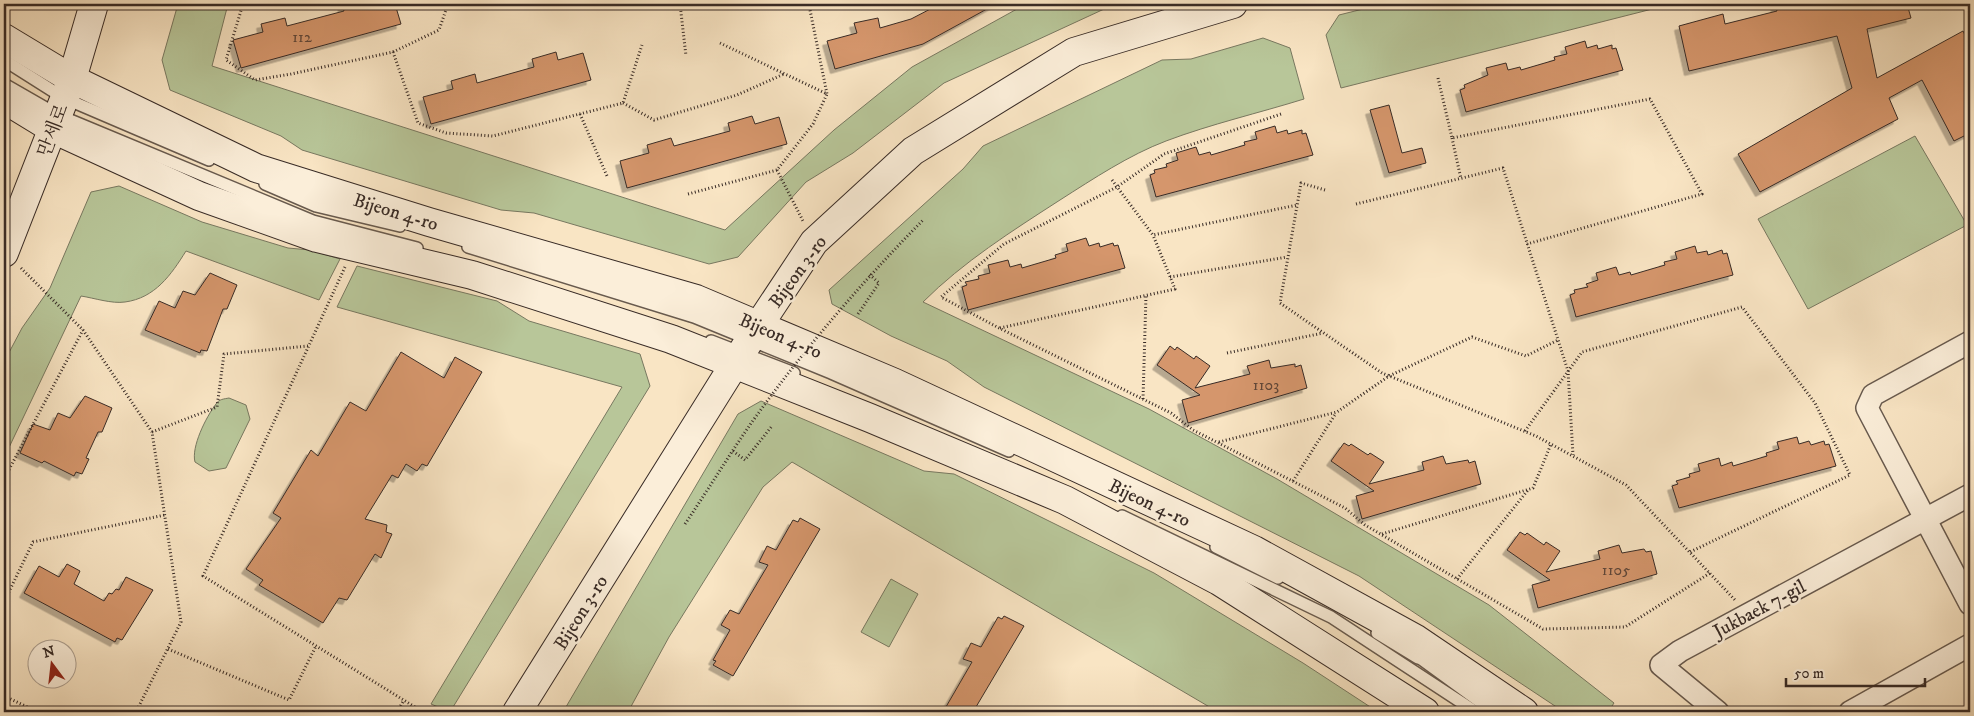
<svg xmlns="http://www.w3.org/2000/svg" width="1974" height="716" font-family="'IM FELL DW Pica','Noto Serif KR',serif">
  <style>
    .green { fill: #b8c699; stroke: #787860 }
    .building { fill: #d5966c; stroke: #382b26; filter: url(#shadow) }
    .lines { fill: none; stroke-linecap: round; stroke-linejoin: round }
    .lane-casing { stroke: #685a4e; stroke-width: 14 }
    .street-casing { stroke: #685a4e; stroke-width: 24 }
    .secondary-casing { stroke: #382b26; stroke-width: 30 }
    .path { stroke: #382b26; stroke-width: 3; stroke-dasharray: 1 2.5; stroke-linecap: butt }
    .lane { stroke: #fbeed9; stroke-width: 11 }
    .street { stroke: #fbeed9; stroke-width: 21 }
    .secondary { stroke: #fbeed9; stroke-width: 28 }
    .path-bridge { stroke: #382b26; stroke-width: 3; stroke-dasharray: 1 2.5; stroke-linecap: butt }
    .labels { text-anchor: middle; stroke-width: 5; stroke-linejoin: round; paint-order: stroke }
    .number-label { font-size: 16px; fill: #5f4638 }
    .street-label { font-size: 19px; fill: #382b26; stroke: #fbeed9 }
  </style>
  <defs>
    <filter id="shadow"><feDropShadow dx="-4.5" dy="4.5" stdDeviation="0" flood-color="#0004"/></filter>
  </defs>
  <rect width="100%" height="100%" fill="#f9e5c4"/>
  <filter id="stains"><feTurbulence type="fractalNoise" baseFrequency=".004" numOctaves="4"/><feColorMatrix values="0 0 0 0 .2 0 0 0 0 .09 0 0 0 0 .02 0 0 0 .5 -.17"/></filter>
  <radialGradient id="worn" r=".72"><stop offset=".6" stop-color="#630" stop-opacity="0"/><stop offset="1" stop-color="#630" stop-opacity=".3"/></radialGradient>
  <g class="green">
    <polygon points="178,4 228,4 212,66 725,230 834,130 912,67 1026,4 1115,4 944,83 853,153 806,182 738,257 709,264 534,213 501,210 302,150 281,136 170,90 162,60"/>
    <polygon points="1383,4 1672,4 1341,88 1326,35 1339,15"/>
    <path d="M1263 38 1290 48 1304 99C1259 113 1211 124 1166 141 1129 155 1093 179 1060 200 1012 231 963 262 923 302L1149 409 1277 479 1489 605 1614 703 1608 712H1564L1359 576 984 387 947 361 891 336 832 304 829 290 963 169 983 146 1162 60 1191 59Z"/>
    <polygon points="1915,136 1967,225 1808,309 1758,219"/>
    <path d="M119 186 202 222 288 248 310 250 340 259 319 300 186 251C171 275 155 298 125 302 112 304 94 298 81 296L4 458V362L22 328 50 288 91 192Z"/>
    <polygon points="357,266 497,301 529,321 640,354 650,386 450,712 431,704 622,387 337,307"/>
    <path d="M229 398 246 405 250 419 226 468 209 471 195 462C191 447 206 417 216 404 219 399 224 399 229 398Z"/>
    <polygon points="761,401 924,471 954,474 1154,573 1303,663 1378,712 1218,712 792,462 763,487 669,637 628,712 563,712 738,414"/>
    <polygon points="891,579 918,594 889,647 861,632"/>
  </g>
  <g class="building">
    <polygon points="342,4 395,4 401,24 241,68 233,40 263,32 261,24 285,18 287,26 344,11"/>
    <polygon points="940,4 996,4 923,44 835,69 827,41 857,33 854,23 878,18 880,28 911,19"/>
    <polygon points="1775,4 1907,4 1911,18 1867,29 1877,78 1963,31 1970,45 1970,133 1954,141 1922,80 1889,98 1898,119 1760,192 1738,154 1852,88 1837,36 1689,71 1679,26 1723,14 1725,24 1777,11"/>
    <polygon points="1585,41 1587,48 1597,45 1598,49 1612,45 1612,49 1616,48 1623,70 1466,112 1460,90 1465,88 1464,85 1488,75 1486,68 1506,63 1508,70 1520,67 1521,70 1555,60 1554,57 1567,54 1565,47"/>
    <polygon points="556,52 558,60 583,53 591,80 431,124 423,97 453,89 451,81 475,74 477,83 534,67 532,59"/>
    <polygon points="1389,105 1402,153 1422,148 1426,163 1389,173 1370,110"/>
    <polygon points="752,116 755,124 779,117 787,144 627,188 620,161 649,153 647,145 671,138 674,146 730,131 728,123"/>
    <polygon points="1275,126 1277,133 1287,130 1288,134 1302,130 1302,134 1306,133 1313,155 1156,197 1150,175 1155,173 1154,170 1167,167 1166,164 1178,160 1176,153 1196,147 1199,155 1210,152 1211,155 1245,145 1244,142 1257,139 1255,132"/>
    <polygon points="1086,238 1089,246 1099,243 1100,247 1113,243 1114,246 1118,245 1125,268 968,310 962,287 967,285 965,282 979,279 978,276 990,273 988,265 1008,260 1010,267 1021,264 1022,268 1056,258 1055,255 1068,251 1066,244"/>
    <polygon points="1695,246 1697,253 1707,251 1708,255 1722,250 1723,254 1727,253 1733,275 1576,317 1570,295 1575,293 1574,290 1588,287 1586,284 1598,280 1596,273 1616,267 1619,275 1630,272 1631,275 1665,265 1664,262 1677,259 1675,252"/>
    <polygon points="210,273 237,285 227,309 223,309 207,351 201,350 200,353 145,330 159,301 175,308 183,291 195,295"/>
    <polygon points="1170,346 1175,350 1177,347 1194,359 1196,356 1210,366 1195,388 1250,374 1247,366 1269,360 1271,368 1295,364 1295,367 1301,365 1307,388 1188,423 1182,400 1200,395 1157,365"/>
    <polygon points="401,352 444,378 455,357 482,372 427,466 422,464 417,471 406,464 398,478 392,475 365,519 387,525 386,532 392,534 381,558 375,554 347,600 339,598 323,623 259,585 263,580 246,569 281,518 273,513 311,450 318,456 350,402 366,411"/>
    <polygon points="85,396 112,408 102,432 98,432 86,458 89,459 82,474 76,472 74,476 44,461 42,463 20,453 33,424 50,430 58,413 70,418"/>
    <polygon points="1797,437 1799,444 1809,441 1811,445 1824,441 1825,445 1829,444 1836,466 1679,508 1672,486 1678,484 1676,481 1690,477 1689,474 1700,471 1698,464 1719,458 1721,466 1732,462 1733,466 1767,456 1766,453 1779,449 1777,442"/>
    <polygon points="1344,443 1349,446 1351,444 1368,455 1370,453 1384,462 1369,484 1424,470 1422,462 1443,456 1446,464 1468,460 1469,463 1475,461 1481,484 1362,519 1356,496 1374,491 1331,461"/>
    <polygon points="800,518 820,529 733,676 713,665 716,661 713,660 730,630 721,625 730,610 739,614 768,565 759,562 767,546 776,550 793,520 798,522"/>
    <polygon points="1520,532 1525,535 1527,533 1544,545 1546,542 1560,551 1546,572 1600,559 1598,551 1619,545 1622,553 1644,549 1646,552 1651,551 1657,574 1538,608 1532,585 1550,580 1507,550"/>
    <polygon points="67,564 80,571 74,584 104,601 109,593 112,594 116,589 119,590 126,577 153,590 122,640 117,638 115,642 24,593 39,566 59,577"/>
    <polygon points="1004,616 1024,626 973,712 943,712 972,662 963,659 971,643 981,647 998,617 1002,619"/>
  </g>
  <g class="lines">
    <defs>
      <g id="lane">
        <polyline points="4,60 64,98 209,160"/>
        <polyline points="4,84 58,115 313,221 417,248"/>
        <polyline points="265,184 316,206 400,226"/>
        <polyline points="468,247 694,317 831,373 1009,451"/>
        <polyline points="711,341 794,373"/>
        <polyline points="1122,516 1331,617 1476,712"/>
        <polyline points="1216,547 1278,578"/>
        <polyline points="1377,633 1418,658"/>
        <polyline points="1413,653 1494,712"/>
      </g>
      <g id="street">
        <polyline points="1970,342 1873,395 1867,408 1970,604"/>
        <polyline points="1718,712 1661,665 1680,651 1970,495"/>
        <polyline points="1850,712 1970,645"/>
      </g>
      <g id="secondary">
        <polyline points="4,38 72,79 256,168 429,222 696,299 895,383 1254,550 1416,639 1524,712"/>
        <polyline points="4,99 53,129 199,196 317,238 472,275 671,339 870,418 1065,500 1219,581 1425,712"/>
        <polyline points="4,253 72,79 94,4"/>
        <polyline points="517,712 759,325 814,242 913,151 1074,52 1233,4"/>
      </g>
    </defs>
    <use href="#lane" class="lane-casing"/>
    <use href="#street" class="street-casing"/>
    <use href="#secondary" class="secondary-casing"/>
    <g class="path">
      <polyline points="243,4 226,60 255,80 291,74 393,52 418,123 446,133 493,136 623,103 642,45"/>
      <polyline points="680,4 686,56"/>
      <polyline points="720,43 827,94 810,10"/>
      <polyline points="393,52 439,30 448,4"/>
      <polyline points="1438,78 1452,138 1650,99 1702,194 1527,244"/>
      <polyline points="623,103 654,120 737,95 784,74"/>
      <polyline points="580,114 607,176"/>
      <polyline points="1281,114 1164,154 1117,187 1004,244 941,297 999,328 1171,413 1193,430 1345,508 1365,525 1543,629 1625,627 1710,573"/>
      <polyline points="1452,138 1461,179"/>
      <polyline points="777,170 804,223"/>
      <polyline points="1112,180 1153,235 1297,205"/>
      <polyline points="1325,190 1301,183 1280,303 1382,373 1536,436 1626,485 1736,601"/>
      <polyline points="688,194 777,170 813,124 827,94"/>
      <polyline points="1356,204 1503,168 1568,371 1573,455"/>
      <polyline points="345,267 203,576 423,712"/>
      <polyline points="21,268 83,330 152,432 181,622 136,712"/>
      <polyline points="1170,277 1287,257"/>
      <polyline points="858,314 879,283 869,274"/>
      <polyline points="1000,328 1175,289 1153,235"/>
      <polyline points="1227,353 1323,333"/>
      <polyline points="1143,399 1146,295"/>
      <polyline points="1525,431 1582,352 1742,307 1815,403 1850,475 1690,552"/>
      <polyline points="152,432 217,407 224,354 308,346"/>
      <polyline points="1219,442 1337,412 1389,376 1472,337 1526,356 1558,340"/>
      <polyline points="733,451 745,460 772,426"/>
      <polyline points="4,479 83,330"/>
      <polyline points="1293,481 1336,413"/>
      <polyline points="1382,534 1533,488 1551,444"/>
      <polyline points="1457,579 1528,490"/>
      <polyline points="4,602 33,542 165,515"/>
      <polyline points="168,649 289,700 316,646"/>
      <polyline points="4,696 38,712"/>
      <polyline points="397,712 404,700"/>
    </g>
    <use href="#lane" class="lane"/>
    <use href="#street" class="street"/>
    <use href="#secondary" class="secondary"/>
    <path class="path-bridge" d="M685 524C708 490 729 455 752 422 804 349 862 282 924 219"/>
  </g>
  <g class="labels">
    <g class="number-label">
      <text x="302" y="42">112</text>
      <text x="1266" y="390">1103</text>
      <text x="1616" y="575">1105</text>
    </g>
    <g class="street-label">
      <text transform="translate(52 130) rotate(-69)" y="7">만세로</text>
      <text transform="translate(396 211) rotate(17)" y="7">Bijeon 4-ro</text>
      <text transform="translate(797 271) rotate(-54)" y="7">Bijeon 3-ro</text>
      <text transform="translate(781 335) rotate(23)" y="7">Bijeon 4-ro</text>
      <text transform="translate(1150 502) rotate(25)" y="7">Bijeon 4-ro</text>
      <text transform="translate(1759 608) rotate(-28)" y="7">Jukbaek 7-gil</text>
      <text transform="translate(580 612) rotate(-58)" y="7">Bijeon 3-ro</text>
    </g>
  </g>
  <rect width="1974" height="716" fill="none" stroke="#f9e5c4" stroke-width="20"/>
  <rect x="5" y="5" width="1964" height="706" fill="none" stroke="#382b26" stroke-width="2.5"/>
  <rect x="10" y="10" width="1954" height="696" fill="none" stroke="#382b26"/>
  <g transform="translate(52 664) rotate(345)"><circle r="24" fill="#fbeed9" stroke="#ada091"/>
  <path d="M0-4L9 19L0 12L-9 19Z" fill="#8f2418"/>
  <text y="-8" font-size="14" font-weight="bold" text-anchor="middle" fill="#382b26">N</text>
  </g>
  <path d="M1786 678v8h139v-8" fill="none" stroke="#382b26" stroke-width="2.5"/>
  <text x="1794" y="678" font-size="15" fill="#382b26" stroke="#fbeed9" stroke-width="4" paint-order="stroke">50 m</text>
  <rect width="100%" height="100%" filter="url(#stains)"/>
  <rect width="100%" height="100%" fill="url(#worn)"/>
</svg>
